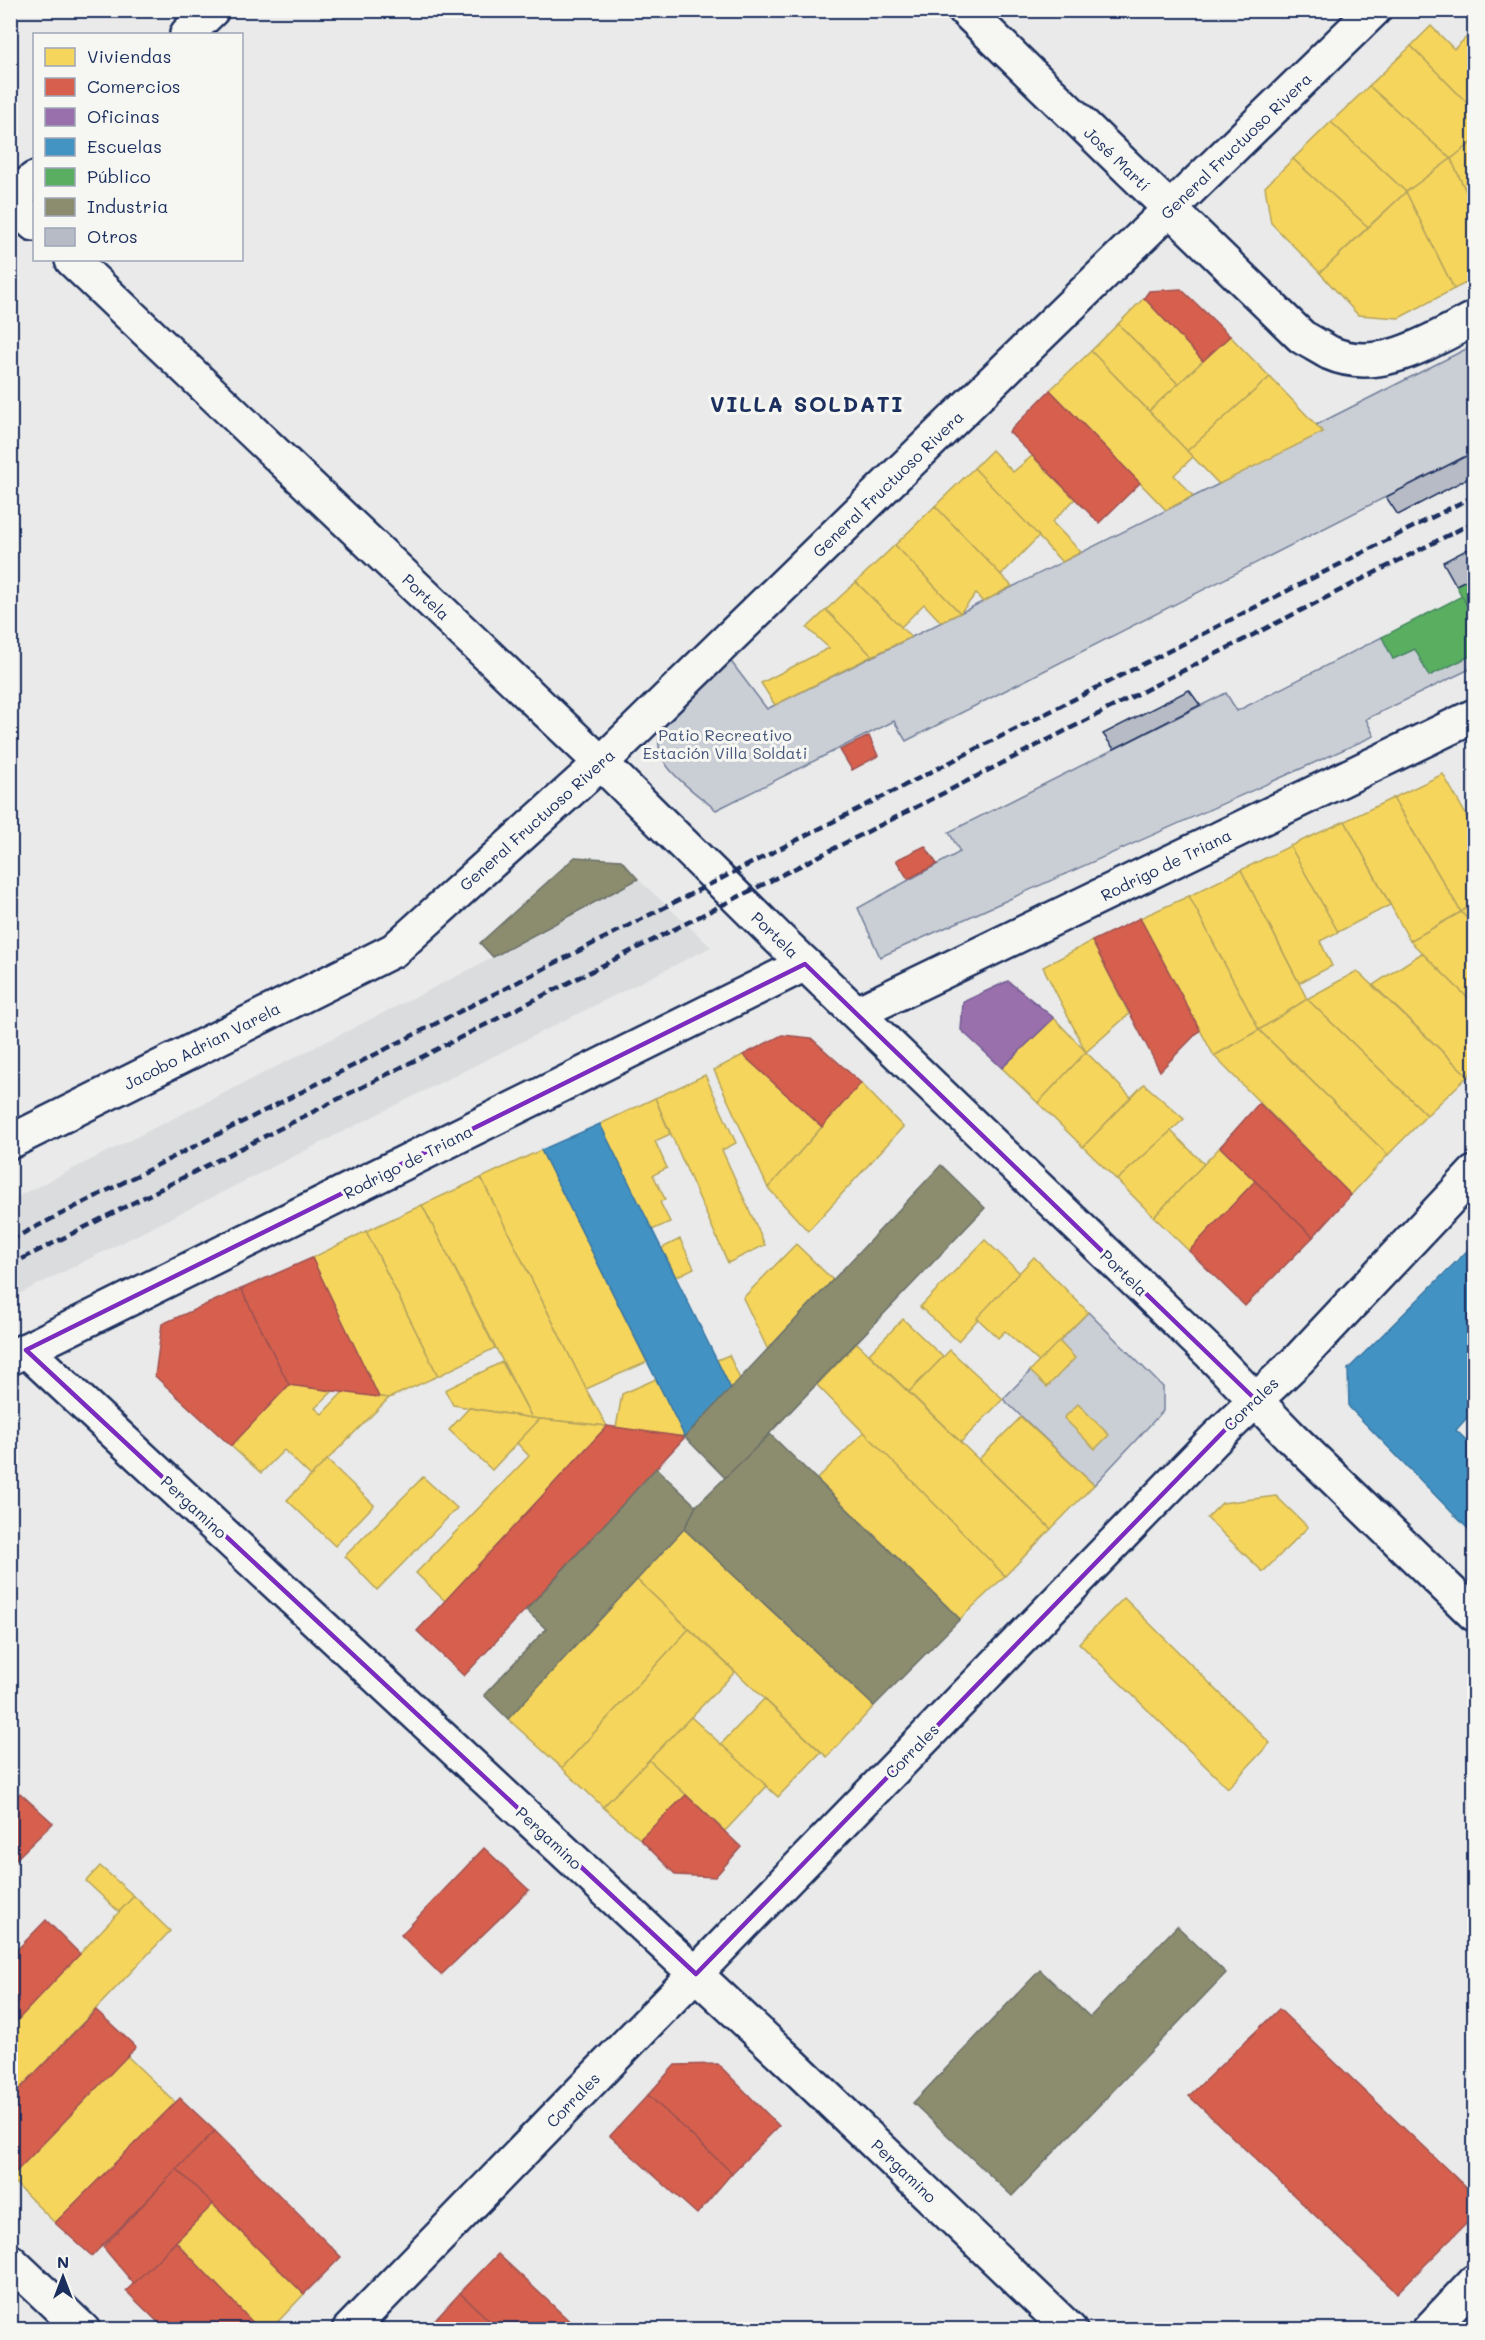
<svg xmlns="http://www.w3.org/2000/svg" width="1485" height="2340" font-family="Mali,sans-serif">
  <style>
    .built { fill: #dadcde }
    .green { fill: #caced5; stroke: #727e9a; stroke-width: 1.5 }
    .homes { fill: #f6d55c; stroke: #b4a35d; stroke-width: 1.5 }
    .shops { fill: #d6604d; stroke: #9e5152; stroke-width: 1.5 }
    .offices { fill: #9970ab; stroke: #735c94; stroke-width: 1.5 }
    .schools { fill: #4393c3; stroke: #3775a5; stroke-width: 1.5 }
    .public { fill: #5aae61; stroke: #478860; stroke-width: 1.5 }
    .industry { fill: #8c8c6e; stroke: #6a7069; stroke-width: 1.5 }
    .building { fill: #b6bbc6; stroke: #1b2f5e; stroke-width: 1.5 }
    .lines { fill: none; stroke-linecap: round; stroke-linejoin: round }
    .minor-casing { stroke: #1b2f5e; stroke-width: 38 }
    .tertiary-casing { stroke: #1b2f5e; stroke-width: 38 }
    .minor { stroke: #f6f6f2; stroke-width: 33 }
    .tertiary { stroke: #f6f6f2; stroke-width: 33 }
    .rail { stroke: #1b2f5e; stroke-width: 4.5; stroke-dasharray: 9 4.5; stroke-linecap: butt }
    .marked { fill: none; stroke: #7b2cbf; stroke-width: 4.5; stroke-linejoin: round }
    .labels { text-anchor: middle; stroke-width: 6; stroke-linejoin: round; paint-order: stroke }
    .street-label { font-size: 16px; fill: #1b2f5e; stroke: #f6f6f2 }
    .park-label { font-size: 16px; fill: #47577c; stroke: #f6f6f2 }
    .district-label { font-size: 22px; font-weight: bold; letter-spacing: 1.5px; fill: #1b2f5e; stroke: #f6f6f2 }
  </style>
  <rect width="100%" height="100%" fill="#e9eae9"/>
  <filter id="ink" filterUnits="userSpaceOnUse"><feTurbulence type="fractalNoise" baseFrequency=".0167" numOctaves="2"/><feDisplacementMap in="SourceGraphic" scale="12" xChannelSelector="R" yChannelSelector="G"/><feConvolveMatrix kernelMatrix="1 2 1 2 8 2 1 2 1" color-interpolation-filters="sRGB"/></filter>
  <g filter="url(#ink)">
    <polygon class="built" points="638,879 711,947 11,1298 11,1200 463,973"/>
    <g class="green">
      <path d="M1474 345V452L906 741 894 721 716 810C692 789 644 762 663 726L729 659 767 709 1219 484 1316 425Z"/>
      <polygon points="1382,637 1393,659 1415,649 1429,676 1474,654 1474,667 1366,719 1374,736 880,957 858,908 960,852 949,832 1226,693 1237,711"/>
      <polygon points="1088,1312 1163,1387 1163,1411 1094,1485 1003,1399"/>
    </g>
    <g class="homes">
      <polygon points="1431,26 1454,49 1471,33 1474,36 1474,110 1411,46"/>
      <polygon points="1411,46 1474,110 1474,141 1451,159 1369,86"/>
      <polygon points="1369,86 1451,159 1406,192 1331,122"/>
      <polygon points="1331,122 1406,192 1368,227 1293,159"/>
      <polygon points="1474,141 1474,209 1451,159"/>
      <polygon points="1293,159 1368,227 1320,273 1271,223 1265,187"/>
      <polygon points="1451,159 1474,209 1474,279 1454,289 1406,192"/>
      <polygon points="1406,192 1454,289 1399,318 1358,315 1320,273"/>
      <polygon points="1144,298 1203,361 1178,384 1118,324"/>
      <polygon points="1118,324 1178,384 1149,411 1091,351"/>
      <polygon points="1230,336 1270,377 1187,451 1149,411"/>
      <polygon points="1091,351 1193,457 1174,475 1193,496 1166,510 1050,390"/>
      <polygon points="1270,377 1323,432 1219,484 1187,451"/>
      <polygon points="992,450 1013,472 1032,456 1075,499 1052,522 1081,552 1062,562 974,468"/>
      <polygon points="974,468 1039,536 1001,575 935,506"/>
      <polygon points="935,506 1001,575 1012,586 983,602 976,594 960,613 895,545"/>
      <polygon points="895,545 960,613 941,622 924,604 901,627 856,582"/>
      <polygon points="856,582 911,637 872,656 826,610"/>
      <polygon points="826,610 872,656 775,705 761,683 829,648 807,628"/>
      <polygon points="1443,774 1474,829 1474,903 1461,912 1393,798"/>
      <polygon points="1393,798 1461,912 1410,941 1345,821"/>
      <polygon points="1474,812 1474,829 1466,816"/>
      <polygon points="1345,821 1390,905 1338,932 1290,846"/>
      <polygon points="1290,846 1338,932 1320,941 1332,966 1299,983 1241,870"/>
      <polygon points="1241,870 1307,999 1259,1030 1189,896"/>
      <polygon points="1189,896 1259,1030 1214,1056 1140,918"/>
      <polygon points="1474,903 1474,926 1461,912"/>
      <polygon points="1461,912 1474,926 1474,1004 1410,941"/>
      <polygon points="1092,941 1129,1014 1086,1052 1043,967"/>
      <polygon points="1422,953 1474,1004 1474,1069 1468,1076 1373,985"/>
      <polygon points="1357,971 1468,1076 1427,1115 1307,999"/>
      <polygon points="1307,999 1427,1115 1388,1155 1259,1030"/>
      <polygon points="1054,1018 1086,1052 1038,1103 1002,1068"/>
      <polygon points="1259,1030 1388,1155 1351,1195 1214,1056"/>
      <polygon points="1086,1052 1131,1097 1083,1147 1038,1103"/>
      <polygon points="743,1055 822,1127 768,1188 714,1070"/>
      <polygon points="705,1075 736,1143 722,1150 765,1245 728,1263 655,1098"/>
      <polygon points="861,1083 903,1127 808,1231 768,1188"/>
      <polygon points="1144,1084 1184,1119 1117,1180 1083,1147"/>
      <polygon points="655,1098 670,1134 655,1141 667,1168 653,1175 665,1199 660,1202 670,1222 652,1230 600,1124"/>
      <polygon points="1171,1131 1204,1164 1154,1217 1117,1180"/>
      <polygon points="1220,1147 1255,1181 1189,1251 1154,1217"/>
      <polygon points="541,1150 647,1362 586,1389 481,1178"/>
      <polygon points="481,1178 586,1389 607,1426 532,1418 422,1205"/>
      <polygon points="422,1205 495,1348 438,1376 366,1231"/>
      <polygon points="366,1231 438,1376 389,1398 379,1397 312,1258"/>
      <polygon points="680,1239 694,1268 676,1277 662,1248"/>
      <polygon points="985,1240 1020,1273 958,1341 920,1307"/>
      <polygon points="796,1244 833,1280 768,1350 743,1298"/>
      <polygon points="1034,1257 1088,1312 1039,1362 1005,1331 998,1338 977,1318"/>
      <polygon points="903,1319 943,1357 909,1392 869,1354"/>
      <polygon points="1059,1341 1075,1358 1047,1387 1030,1371"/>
      <polygon points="857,1343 1051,1529 1005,1576 817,1385"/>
      <polygon points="950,1350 1003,1399 961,1442 909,1392"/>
      <polygon points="729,1355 740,1379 731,1389 717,1360"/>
      <polygon points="502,1362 532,1418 453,1405 445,1390"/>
      <polygon points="656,1379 685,1437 616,1428 622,1394"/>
      <polygon points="289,1385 333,1391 315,1408 322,1414 343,1392 389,1398 311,1476 284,1450 261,1473 231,1446"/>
      <polygon points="1078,1404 1109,1435 1095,1449 1064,1418"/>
      <polygon points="469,1408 532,1418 540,1419 492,1470 449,1430"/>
      <polygon points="1021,1417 1094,1485 1051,1529 979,1459"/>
      <polygon points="540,1419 607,1426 445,1601 416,1573 529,1456 517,1443"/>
      <polygon points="864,1432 1005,1576 960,1619 817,1479"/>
      <polygon points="327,1460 374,1505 335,1546 287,1500"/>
      <polygon points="423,1477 457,1508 377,1590 345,1556"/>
      <polygon points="1276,1496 1308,1527 1263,1572 1207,1518 1222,1503"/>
      <polygon points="684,1529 874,1706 827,1757 636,1579"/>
      <polygon points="636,1579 689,1629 562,1768 508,1719"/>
      <polygon points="1124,1598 1270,1743 1228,1788 1079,1643"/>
      <polygon points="689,1629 735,1672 603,1807 562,1768"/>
      <polygon points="764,1699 821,1752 778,1797 721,1744"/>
      <polygon points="691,1717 767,1786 725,1831 649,1760"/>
      <polygon points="649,1760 686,1795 640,1839 603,1807"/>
      <polygon points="100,1866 134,1896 119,1912 86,1881"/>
      <polygon points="134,1896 170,1931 10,2099 10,2028"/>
      <polygon points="127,2056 176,2103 55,2223 10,2178"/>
      <polygon points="213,2204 304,2294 270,2330 260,2330 176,2242"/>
    </g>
    <g class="shops">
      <polygon points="1181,289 1230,336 1203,361 1144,298 1149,291"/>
      <polygon points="1050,390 1140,483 1099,523 1009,432"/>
      <polygon points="869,736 878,756 852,770 840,750"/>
      <polygon points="925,846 937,864 908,879 896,860"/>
      <polygon points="1140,918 1200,1030 1160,1071 1092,941"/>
      <polygon points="782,1035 811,1038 861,1083 822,1127 743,1055"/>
      <polygon points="1259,1103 1351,1195 1313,1237 1220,1147"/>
      <polygon points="1255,1181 1313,1237 1245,1306 1189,1251"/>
      <polygon points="312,1258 379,1397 289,1385 241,1289"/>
      <polygon points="241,1289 289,1385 231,1446 155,1376 162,1324"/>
      <polygon points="607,1426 685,1437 464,1676 417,1631"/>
      <polygon points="20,1793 53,1823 10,1865 10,1803"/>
      <polygon points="686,1795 741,1847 715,1877 676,1875 640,1839"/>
      <polygon points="484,1848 529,1890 441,1975 401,1935"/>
      <polygon points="46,1920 80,1954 10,2028 10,1957"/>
      <polygon points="1279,2009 1474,2195 1474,2216 1397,2293 1189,2096"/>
      <polygon points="96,2010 136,2047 10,2178 10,2099"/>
      <polygon points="718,2064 779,2126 732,2173 648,2095 675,2065"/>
      <polygon points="648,2095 732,2173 697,2214 610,2136"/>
      <polygon points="180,2098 215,2131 92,2256 55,2223"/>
      <polygon points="215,2131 341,2257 304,2294 177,2169"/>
      <polygon points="177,2169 213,2204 134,2284 103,2247"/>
      <polygon points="176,2242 260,2330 166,2330 126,2291"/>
      <polygon points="498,2254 579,2330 499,2330 460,2293"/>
      <polygon points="460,2293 499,2330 426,2330"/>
    </g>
    <polygon class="offices" points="1008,981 1054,1018 1002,1068 961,1030 963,1002"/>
    <g class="schools">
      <polygon points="600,1124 731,1389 685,1437 541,1150"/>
      <polygon points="1474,1244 1474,1410 1456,1430 1474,1448 1474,1535 1349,1407 1348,1369"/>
    </g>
    <g class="public">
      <polygon points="1474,576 1474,620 1456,585"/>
      <polygon points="1462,596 1474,620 1474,654 1429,676 1415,649 1393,659 1382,637"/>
    </g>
    <g class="industry">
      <polygon points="575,857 621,860 638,879 493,957 480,943"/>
      <polygon points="941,1165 985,1208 726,1479 685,1437"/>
      <polygon points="770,1434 960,1619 874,1706 684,1529 696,1506"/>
      <polygon points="656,1468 696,1506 684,1529 508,1719 484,1695 546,1629 526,1610"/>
      <polygon points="1177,1926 1226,1973 1012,2196 913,2103 1040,1970 1090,2017"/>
    </g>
    <g class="building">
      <polygon points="1474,452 1474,475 1398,515 1386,497"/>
      <polygon points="1474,546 1474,576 1456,585 1443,562"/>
      <polygon points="1189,690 1200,705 1114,749 1103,734"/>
    </g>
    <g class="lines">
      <defs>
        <g id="minor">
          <path d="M965 10 1302 337C1311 342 1321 348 1330 353 1380 375 1431 340 1474 319"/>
          <polyline points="187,34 212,10"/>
          <polyline points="10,201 34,224"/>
          <polyline points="10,202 34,179"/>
          <polyline points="72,260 601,763 778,938 1209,1352 1289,1435 1474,1614"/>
          <polyline points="857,1013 1474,716"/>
          <polyline points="10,1142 394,950 601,763 1374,10"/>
          <polyline points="26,1350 790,2062 1070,2330"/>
          <polyline points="10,1358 805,964"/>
          <polyline points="349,2330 1215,1439 1299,1359 1474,1173"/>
          <polyline points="1429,2330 1474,2282"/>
        </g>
        <polyline id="tertiary" points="10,2261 83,2330"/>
      </defs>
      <use href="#minor" class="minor-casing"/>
      <use href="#tertiary" class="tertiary-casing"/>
      <use href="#minor" class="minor"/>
      <use href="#tertiary" class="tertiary"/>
      <g class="rail">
        <polyline points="10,1240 1474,496"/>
        <polyline points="10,1265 936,797 1474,522"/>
      </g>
    </g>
  </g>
  <path class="marked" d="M805 964 1255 1399 696 1974 26 1350Z"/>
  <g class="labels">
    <g class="street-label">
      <text transform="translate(1236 146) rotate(-44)" y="6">General Fructuoso Rivera</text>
      <text transform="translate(1117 159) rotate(44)" y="6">José Martí</text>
      <text transform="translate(888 484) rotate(-44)" y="6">General Fructuoso Rivera</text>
      <text transform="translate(426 597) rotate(44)" y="6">Portela</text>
      <text transform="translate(537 820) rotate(-42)" y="6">General Fructuoso Rivera</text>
      <text transform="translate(1166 865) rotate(-26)" y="6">Rodrigo de Triana</text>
      <text transform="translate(775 935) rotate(44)" y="6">Portela</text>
      <text transform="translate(202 1046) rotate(-27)" y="6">Jacobo Adrian Varela</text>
      <text transform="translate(408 1162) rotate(-27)" y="6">Rodrigo de Triana</text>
      <text transform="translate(1124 1273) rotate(44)" y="6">Portela</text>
      <text transform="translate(1251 1404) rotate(-44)" y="6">Corrales</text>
      <text transform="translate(194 1507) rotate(43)" y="6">Pergamino</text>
      <text transform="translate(912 1751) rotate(-46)" y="6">Corrales</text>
      <text transform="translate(549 1838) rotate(43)" y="6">Pergamino</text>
      <text transform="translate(573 2100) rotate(-46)" y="6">Corrales</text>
      <text transform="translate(904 2171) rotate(44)" y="6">Pergamino</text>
    </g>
    <g class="park-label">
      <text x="725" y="741">Patio Recreativo<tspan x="725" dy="18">Estación Villa Soldati</tspan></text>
    </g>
    <g class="district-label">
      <text x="807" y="412">VILLA SOLDATI</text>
    </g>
  </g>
  <rect width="1485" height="2340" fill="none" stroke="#f6f6f2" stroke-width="36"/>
  <rect x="18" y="18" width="1449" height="2304" fill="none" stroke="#1b2f5e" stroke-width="2" filter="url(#ink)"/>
  <rect x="33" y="33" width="210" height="228" fill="#f6f6f2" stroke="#9ea6b7" stroke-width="1.5"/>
  <rect x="45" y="48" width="30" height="18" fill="#f6d55c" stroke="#9ea6b7" stroke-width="1.5"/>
  <text x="87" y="63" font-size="18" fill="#1b2f5e">Viviendas</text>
  <rect x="45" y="78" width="30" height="18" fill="#d6604d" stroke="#9ea6b7" stroke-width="1.5"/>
  <text x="87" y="93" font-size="18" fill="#1b2f5e">Comercios</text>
  <rect x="45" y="108" width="30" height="18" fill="#9970ab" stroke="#9ea6b7" stroke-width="1.5"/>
  <text x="87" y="123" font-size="18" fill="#1b2f5e">Oficinas</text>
  <rect x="45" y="138" width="30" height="18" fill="#4393c3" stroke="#9ea6b7" stroke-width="1.5"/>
  <text x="87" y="153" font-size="18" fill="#1b2f5e">Escuelas</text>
  <rect x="45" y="168" width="30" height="18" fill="#5aae61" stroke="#9ea6b7" stroke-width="1.5"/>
  <text x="87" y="183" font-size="18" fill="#1b2f5e">Público</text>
  <rect x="45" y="198" width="30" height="18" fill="#8c8c6e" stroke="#9ea6b7" stroke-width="1.5"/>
  <text x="87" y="213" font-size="18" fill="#1b2f5e">Industria</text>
  <rect x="45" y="228" width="30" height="18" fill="#b6bbc6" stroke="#9ea6b7" stroke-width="1.5"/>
  <text x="87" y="243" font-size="18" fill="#1b2f5e">Otros</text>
  <g transform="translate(63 2277)" stroke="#f6f6f2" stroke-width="4.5" paint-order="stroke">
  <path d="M0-4.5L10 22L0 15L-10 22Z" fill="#1b2f5e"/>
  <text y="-9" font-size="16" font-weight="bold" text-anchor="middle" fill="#1b2f5e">N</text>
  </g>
</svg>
